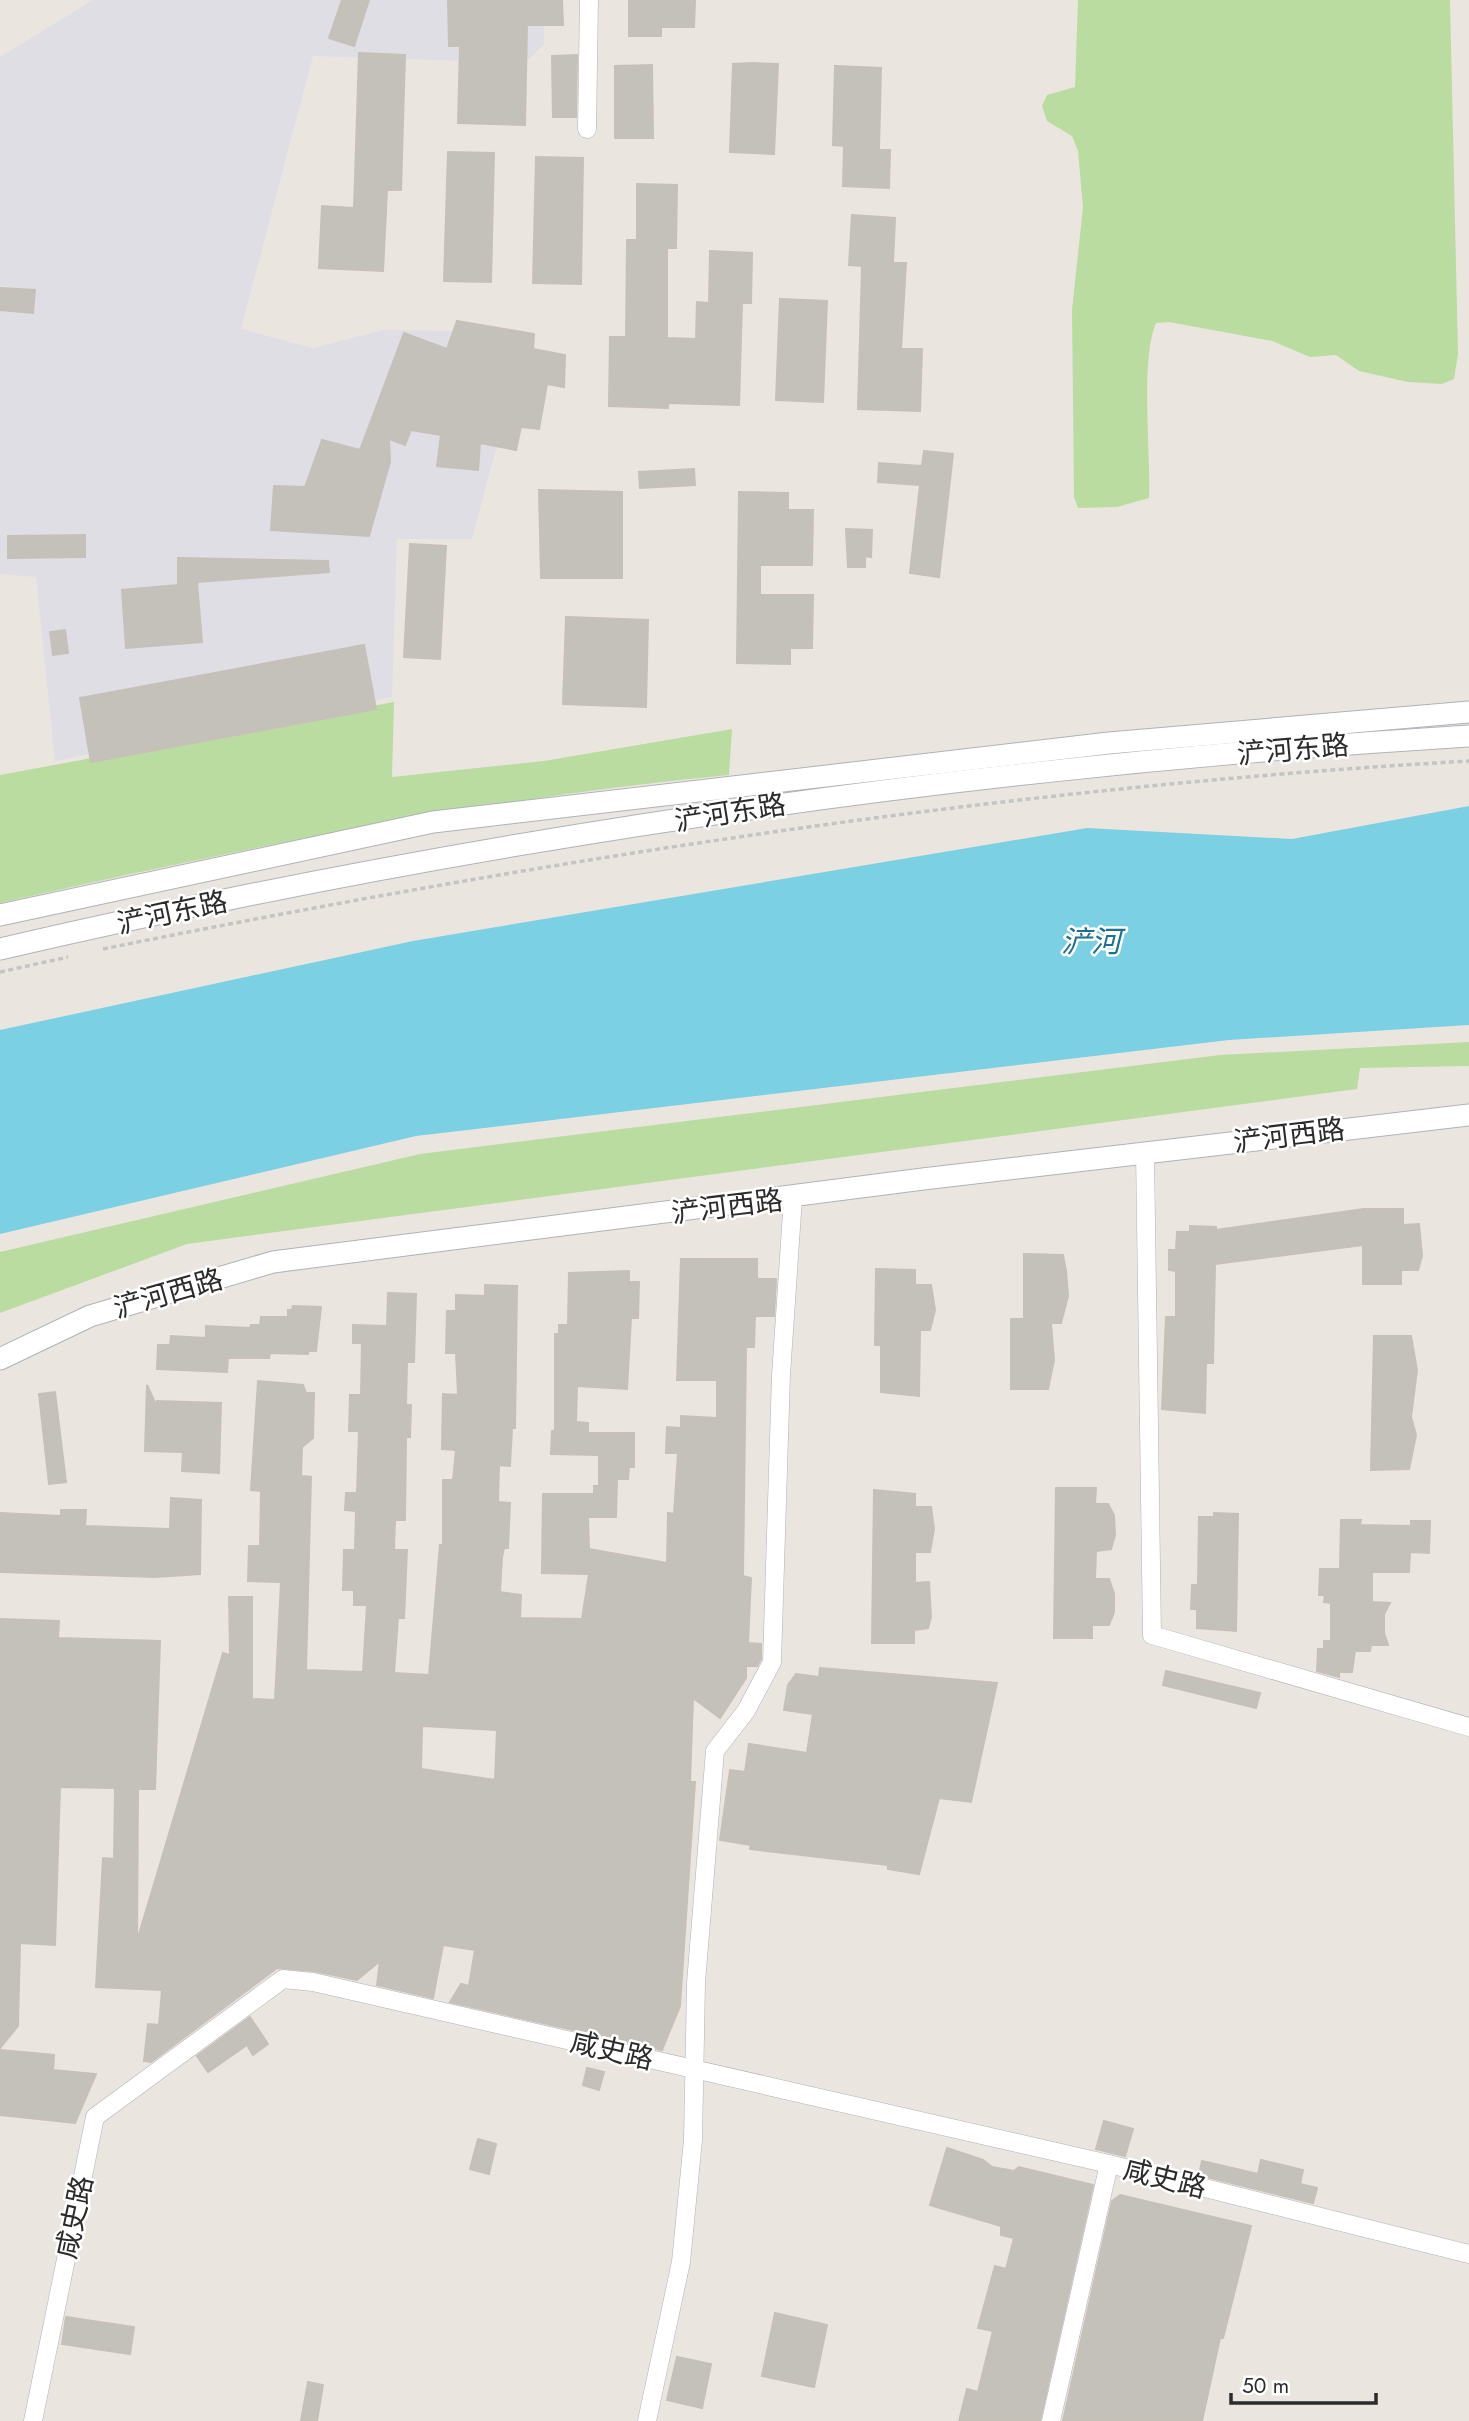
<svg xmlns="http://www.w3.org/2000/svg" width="1469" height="2421" font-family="Jost,'Noto Sans SC',sans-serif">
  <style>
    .industrial { fill: #e0dee5 }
    .green { fill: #badca1 }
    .water { fill: #7cd0e3 }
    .building { fill: #c4c0ba; stroke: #c7c0b8; stroke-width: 2; fill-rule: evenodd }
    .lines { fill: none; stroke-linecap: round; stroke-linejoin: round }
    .minor-casing { stroke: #afb2ba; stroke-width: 19 }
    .tertiary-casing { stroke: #afb2ba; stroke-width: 23 }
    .path { stroke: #c4c4c4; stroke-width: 3.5; stroke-dasharray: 5 3.5; stroke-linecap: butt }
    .minor { stroke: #fff; stroke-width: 18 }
    .tertiary { stroke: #fff; stroke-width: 21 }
    .labels { text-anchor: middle; stroke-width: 5; stroke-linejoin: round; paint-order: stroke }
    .street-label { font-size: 28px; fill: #2b2b2b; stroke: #fff }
    .water-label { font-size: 30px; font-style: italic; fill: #1b718f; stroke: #fff }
  </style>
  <rect width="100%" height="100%" fill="#ebe5df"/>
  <polygon class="industrial" points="93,0 544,0 544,44 525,63 313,56 241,329 313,348 383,330 527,332 472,539 397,539 392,697 55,761 36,577 0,574 0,57"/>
  <g class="green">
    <path d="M1078 0H1450L1458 354 1454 379 1442 384 1408 382 1359 371 1336 355 1310 357 1272 341 1169 322 1156 323C1140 361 1151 453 1149 498L1117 507 1078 508 1074 497 1072 310 1083 207 1078 151 1072 136 1047 121 1042 106 1047 95 1075 87Z"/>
    <path d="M394 702 392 777 544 761 732 729 729 775C484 798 240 849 0 903V775Z"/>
    <polygon points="1469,1042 1469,1066 1360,1068 1357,1089 187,1244 0,1313 0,1252 420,1154 1220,1055"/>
  </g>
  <polygon class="water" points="1469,806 1469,1025 1229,1040 416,1136 0,1234 0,1030 413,941 1087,828 1292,839"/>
  <g class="building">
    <polygon points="342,0 369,0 354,46 329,38"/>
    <polygon points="448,0 562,0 563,25 527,25 525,125 458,123 460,46 449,46"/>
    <polygon points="629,0 695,0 694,27 661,27 661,36 629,36"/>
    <polygon points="359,53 405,55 401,190 387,190 383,271 319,268 322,206 354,208"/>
    <polygon points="577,55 576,117 553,117 552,56"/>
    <polygon points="752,63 778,64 774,154 730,152 733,64"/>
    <polygon points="652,65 653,138 615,138 615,66"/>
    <polygon points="835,66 881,68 879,150 890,150 889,188 843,186 844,146 833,145"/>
    <polygon points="448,152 494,153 491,282 444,281"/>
    <polygon points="536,157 583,158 581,284 533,283"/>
    <polygon points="637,184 677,185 676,248 667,248 667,338 696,339 697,302 709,303 710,251 752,253 751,303 742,303 739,405 668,403 668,408 609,406 610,337 626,337 627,240 637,240"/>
    <polygon points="852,215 895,218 893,263 906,263 901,349 922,349 920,411 858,409 862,266 849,265"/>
    <polygon points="0,288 35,290 33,313 0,310"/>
    <polygon points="780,299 827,301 823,402 776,400"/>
    <polygon points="457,321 534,334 533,349 565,355 564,387 547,384 539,429 521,427 516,450 480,443 478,470 437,466 441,435 411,430 405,445 389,439 390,462 369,536 271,530 274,486 305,487 322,440 360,450 404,333 447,349"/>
    <polygon points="924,451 953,454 939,577 910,573 920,485 878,482 879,463 922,466"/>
    <polygon points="694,469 695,485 640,488 639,472"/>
    <polygon points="539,490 622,492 622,578 541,578"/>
    <polygon points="739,492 788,493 788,510 813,510 812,565 760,565 760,595 813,595 812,648 790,648 790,664 737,663"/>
    <polygon points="846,529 872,530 871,557 865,556 865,567 848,567"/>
    <polygon points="85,535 85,557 8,558 8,536"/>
    <polygon points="410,544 446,546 440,659 404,657"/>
    <polygon points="178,558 328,561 329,572 197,582 202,642 126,648 122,590 178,585"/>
    <polygon points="566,617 648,620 646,707 563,704"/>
    <polygon points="65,630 68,653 53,655 50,632"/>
    <polygon points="364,645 376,709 91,762 80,698"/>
    <polygon points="1364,1209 1403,1209 1403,1225 1419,1224 1422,1256 1418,1270 1401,1270 1401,1284 1363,1284 1363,1245 1215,1264 1213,1363 1206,1363 1205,1413 1162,1409 1166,1317 1176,1317 1176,1271 1169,1270 1169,1250 1176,1250 1177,1232 1190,1232 1190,1226 1216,1227 1216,1230"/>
    <polygon points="1024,1254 1063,1255 1066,1271 1068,1296 1061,1323 1051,1323 1054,1360 1048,1389 1011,1389 1011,1319 1024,1319"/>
    <path d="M681 1259H757V1279H776L774 1316H755L754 1347H746L743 1576 751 1578 748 1643 761 1644V1659L757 1666H746V1678L720 1718 693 1698 690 1782H695L680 2006 662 2050 450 2002 461 1984 469 1986 475 1950 443 1945 433 1998 377 1985 380 1961 357 1980 314 1971 277 1968 151 2062 144 2061 148 2024 159 2025 162 1990 96 1987 103 1858 114 1859 115 1788 60 1787 55 1945 20 1943 18 2026 0 2048V1619L59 1621 58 1638 160 1641 155 1789H138L137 1941 223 1653 230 1655 229 1597H252V1699L275 1700 281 1582 248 1581 249 1546H260L261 1491 251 1490 258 1381 303 1385 306 1393H314L313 1438 302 1447 301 1476 311 1477 306 1670 363 1672 367 1605H354V1590H343L344 1550H355L356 1511 345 1510 346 1493H357L359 1431H349L350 1395H361L362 1343H353V1325L387 1326 388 1293 416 1294 414 1362H407L406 1405H411L410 1437H406L405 1520H395L394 1550H407L404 1618H398L394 1673 429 1675 440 1545H443V1480H453L456 1450 442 1449 443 1394 458 1395 456 1353H446L447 1311H456V1295L485 1296V1285L517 1286 515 1428H512L510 1466 499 1465 498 1502 510 1503 508 1548H504L502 1557 500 1592 521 1595 520 1618 582 1619 589 1574 542 1573 543 1494H594V1486H599V1455L551 1454 552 1431H555V1334H559V1325H568L569 1273 629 1271V1282H639L638 1318H631L627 1389 577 1386 576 1422 588 1423V1433H634V1467H629L628 1479H617L616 1517H588L589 1549 667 1563 668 1513 674 1514 678 1453H666L667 1427 681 1428V1416L717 1418V1380H677ZM422 1726 497 1730 495 1780 421 1769Z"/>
    <polygon points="876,1269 915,1270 915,1285 931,1285 935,1310 930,1330 920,1330 919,1396 881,1392 881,1345 875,1345"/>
    <polygon points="293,1306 321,1307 316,1351 308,1351 308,1354 270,1353 269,1358 228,1358 227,1372 157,1369 158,1345 170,1345 171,1336 206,1338 206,1326 250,1328 251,1325 260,1325 261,1317 288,1317 288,1310 292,1310"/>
    <polygon points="1374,1336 1411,1336 1417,1370 1411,1417 1416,1435 1409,1469 1371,1470"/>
    <polygon points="147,1385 156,1405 157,1401 221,1403 219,1473 182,1471 183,1452 145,1451"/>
    <polygon points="55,1392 66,1482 49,1484 39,1394"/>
    <polygon points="1056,1488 1096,1488 1095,1504 1108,1504 1114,1515 1115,1535 1111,1549 1096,1551 1095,1579 1109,1579 1114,1594 1114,1612 1109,1625 1092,1625 1092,1638 1054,1638"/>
    <polygon points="874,1490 915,1494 915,1507 931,1507 934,1529 930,1552 915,1552 915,1583 929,1582 931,1617 928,1628 914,1630 914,1643 872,1643"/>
    <polygon points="171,1498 201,1500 200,1574 155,1577 0,1572 0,1513 61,1516 61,1510 86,1510 85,1526 170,1529"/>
    <polygon points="1214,1513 1238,1514 1236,1631 1197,1628 1197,1609 1191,1609 1192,1585 1198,1585 1199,1517 1214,1517"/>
    <polygon points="1341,1520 1361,1520 1360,1525 1411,1526 1411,1521 1430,1521 1429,1553 1410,1552 1409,1572 1372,1572 1372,1602 1390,1603 1384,1614 1384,1633 1388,1645 1371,1645 1370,1651 1355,1651 1352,1672 1339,1672 1339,1677 1317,1671 1318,1649 1324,1649 1324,1641 1331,1641 1331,1603 1324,1602 1325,1595 1319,1595 1320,1569 1340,1569"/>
    <polygon points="820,1668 997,1683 971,1802 939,1798 919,1874 888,1869 888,1865 750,1849 751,1845 720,1840 730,1770 745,1772 749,1744 807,1753 813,1714 784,1710 788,1685 796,1674 819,1677"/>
    <polygon points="1166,1671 1260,1693 1256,1708 1163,1685"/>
    <polygon points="250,2017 268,2044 253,2055 247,2045 208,2072 197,2056"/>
    <polygon points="0,2050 54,2055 53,2070 96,2074 75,2123 0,2115"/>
    <polygon points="587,2068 604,2072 599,2090 583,2085"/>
    <polygon points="1104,2121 1133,2129 1125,2156 1096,2149"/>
    <polygon points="478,2139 496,2144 489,2174 470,2169"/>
    <polygon points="947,2148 983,2160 992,2167 1014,2171 1019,2167 1093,2185 1040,2421 959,2421 967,2389 978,2392 993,2331 978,2328 995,2266 1006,2269 1014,2238 1001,2235 1001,2226 930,2205"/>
    <polygon points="1261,2160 1303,2170 1300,2184 1317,2188 1313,2203 1199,2175 1202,2161 1258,2174"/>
    <polygon points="1120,2195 1251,2226 1223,2338 1220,2338 1202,2421 1063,2421 1112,2201"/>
    <polygon points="775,2313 827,2325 814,2387 762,2376"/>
    <polygon points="66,2317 134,2327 130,2354 62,2344"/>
    <polygon points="677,2357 711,2364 702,2408 667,2400"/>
    <polygon points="308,2382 323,2385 317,2421 301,2421"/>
  </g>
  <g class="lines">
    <defs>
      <g id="minor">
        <polyline points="587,129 589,0"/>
        <polyline points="1145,1152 1152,1635 1469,1727"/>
        <polyline points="33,2421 95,2117 283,1979 313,1982 1109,2164 1469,2254"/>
        <polyline points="647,2421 681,2262 693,2140 696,1983 715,1751 746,1711 772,1662 781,1375 793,1198"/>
        <polyline points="1051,2421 1109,2164"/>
      </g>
      <g id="tertiary">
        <polyline points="0,915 433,822 1109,743 1469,712"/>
        <path d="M0 949C482 837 975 766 1469 736"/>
        <polyline points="0,1359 90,1316 273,1262 923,1179 1469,1115"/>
      </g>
    </defs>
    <use href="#minor" class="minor-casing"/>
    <use href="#tertiary" class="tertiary-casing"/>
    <g class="path">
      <path d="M103 949C554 858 1009 787 1469 761"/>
      <polyline points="0,972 68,957"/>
    </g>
    <use href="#minor" class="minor"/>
    <use href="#tertiary" class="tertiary"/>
  </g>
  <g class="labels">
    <g class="street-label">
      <text transform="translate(1293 749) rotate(-5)" y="10">浐河东路</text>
      <text transform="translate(730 812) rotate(-9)" y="10">浐河东路</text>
      <text transform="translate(172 912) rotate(-12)" y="10">浐河东路</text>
      <text transform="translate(1289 1135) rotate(-7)" y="10">浐河西路</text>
      <text transform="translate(727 1206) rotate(-7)" y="10">浐河西路</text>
      <text transform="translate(168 1293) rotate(-16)" y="10">浐河西路</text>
      <text transform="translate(612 2050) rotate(13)" y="10">咸史路</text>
      <text transform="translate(1165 2178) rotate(14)" y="10">咸史路</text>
      <text transform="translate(74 2217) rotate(-78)" y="10">咸史路</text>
    </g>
    <g class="water-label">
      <text x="1091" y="952">浐河</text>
    </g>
  </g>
  <path d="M1231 2393v10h145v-10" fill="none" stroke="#2b2b2b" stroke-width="3.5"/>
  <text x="1242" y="2393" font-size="21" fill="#2b2b2b" stroke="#ffffff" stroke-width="5" paint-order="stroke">50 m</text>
</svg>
